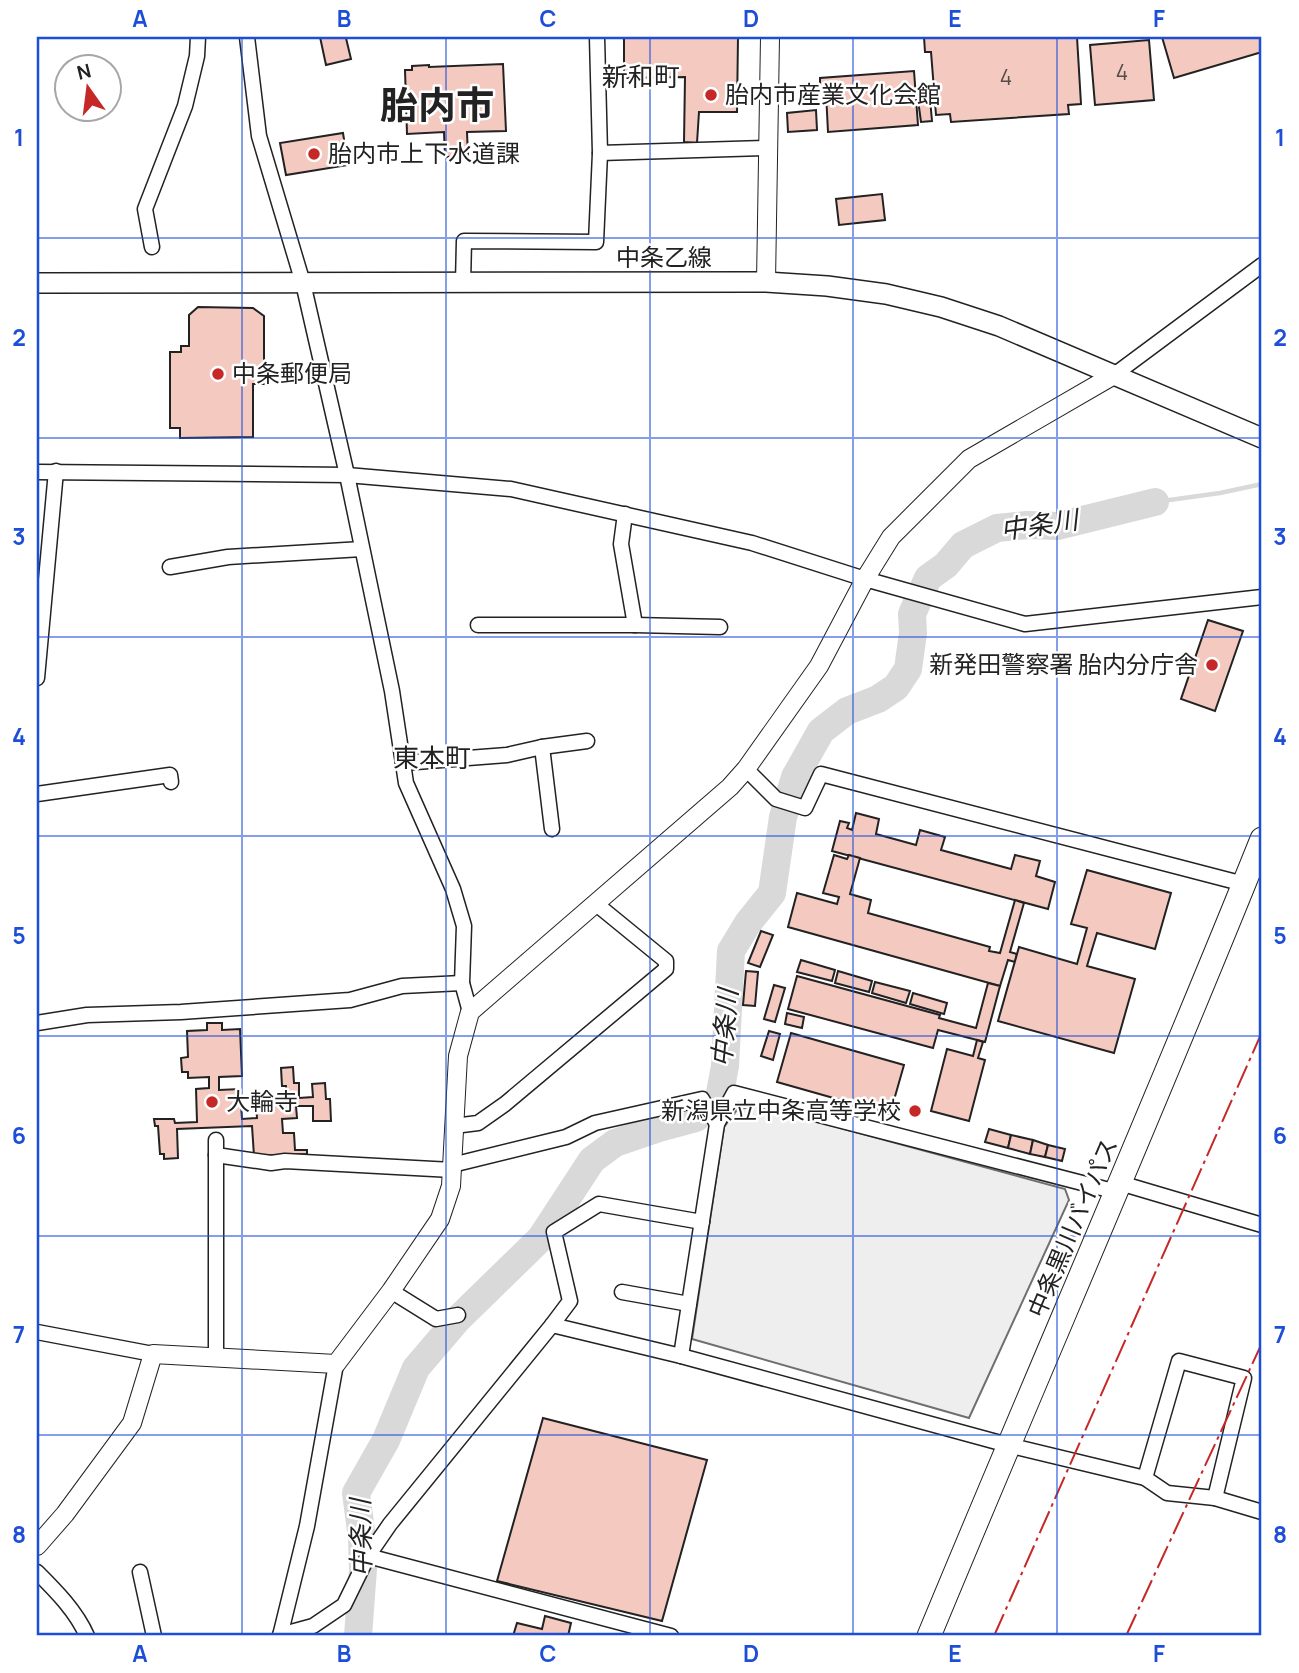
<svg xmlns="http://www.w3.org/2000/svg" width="1299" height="1673" font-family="Manrope,'Noto Sans JP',sans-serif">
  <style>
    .green { fill: #eee; stroke: #6f6f6f; stroke-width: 2 }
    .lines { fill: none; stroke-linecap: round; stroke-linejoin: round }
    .stream { stroke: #d9d9d9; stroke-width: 4.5 }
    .river { stroke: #d9d9d9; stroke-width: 28 }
    .building { fill: #f3c9c0; stroke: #222; stroke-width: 2 }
    .minor-casing { stroke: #222; stroke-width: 17 }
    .tertiary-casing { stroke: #222; stroke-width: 20 }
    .secondary-casing { stroke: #222; stroke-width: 22 }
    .trunk-casing { stroke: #222; stroke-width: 25 }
    .minor { stroke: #fff; stroke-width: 14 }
    .tertiary { stroke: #fff; stroke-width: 18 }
    .secondary { stroke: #fff; stroke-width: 19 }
    .trunk { stroke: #fff; stroke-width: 23 }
    .power { stroke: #c62828; stroke-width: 2; stroke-dasharray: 24 5 3.5 5; stroke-linecap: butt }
    .grid { fill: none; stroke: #1d4ed8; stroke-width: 2; stroke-opacity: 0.55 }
    .poi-dot { fill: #c62828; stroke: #fff; stroke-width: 2.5 }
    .labels { text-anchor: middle; stroke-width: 5; stroke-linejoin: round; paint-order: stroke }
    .number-label { font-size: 21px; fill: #564c4a }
    .poi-label { font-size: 24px; fill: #222; stroke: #fff; text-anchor: start }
    .street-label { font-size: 24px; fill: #222; stroke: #fff }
    .neighbourhood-label { font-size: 26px; fill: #222; stroke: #fff }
    .water-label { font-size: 26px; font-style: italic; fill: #222; stroke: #fff }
    .town-label { font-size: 38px; font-weight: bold; fill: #222; stroke: #fff }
    .neatline { fill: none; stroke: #1d4ed8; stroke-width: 2.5 }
    .grid-label { font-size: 23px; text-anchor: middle; font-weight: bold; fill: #1d4ed8 }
  </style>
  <rect width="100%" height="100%" fill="#fff"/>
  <polygon class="green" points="756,1105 1065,1189 1069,1200 969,1418 692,1339 724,1127 737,1110"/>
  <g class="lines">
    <polyline class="stream" points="1155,502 1220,493 1262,484"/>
    <polyline class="river" points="358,1636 363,1569 362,1538 356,1493 386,1440 416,1368 458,1319 541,1238 592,1160 615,1143 659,1128 696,1118 719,1098 725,1066 731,951 748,923 772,893 783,817 795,777 821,731 847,711 878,699 896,687 908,669 913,633 912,614 928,578 946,565 963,545 997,528 1027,525 1058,526 1155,502"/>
  </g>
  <g class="building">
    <polygon points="320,37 353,37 346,38 351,59 326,65"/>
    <polygon points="621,37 738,37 737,112 699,112 697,143 684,142 685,77 624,78 624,39"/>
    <polygon points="924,37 1077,37 1081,104 1068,105 1069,114 951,122 950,114 936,115 931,52 925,52"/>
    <polygon points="1162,37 1262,37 1262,52 1174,78"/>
    <polygon points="1149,40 1154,100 1095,105 1090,45"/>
    <polygon points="503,64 506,131 467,132 468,156 445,157 444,132 407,134 405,70 412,70 412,66 429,65 429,67"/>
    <polygon points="914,71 918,125 828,132 826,93 820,90 820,78"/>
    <polygon points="930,99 932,121 921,122 918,100"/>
    <polygon points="816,110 817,130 788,132 787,113"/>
    <polygon points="343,133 348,165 286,175 280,143"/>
    <polygon points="882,194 885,220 839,225 836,199"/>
    <polygon points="198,307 253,308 264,316 264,384 253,384 253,437 180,438 180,428 170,428 170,352 181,352 181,346 189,346 189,315"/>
    <polygon points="1208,620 1243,631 1215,711 1181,699"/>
    <polygon points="856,813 879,819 876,834 916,845 920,830 945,837 941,850 1011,869 1015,855 1040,861 1036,876 1055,882 1048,909 832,851 840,821 849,823 847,828 852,830"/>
    <polygon points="834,855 847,859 849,855 860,858 850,894 871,900 868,913 990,947 989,951 1000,953 1015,900 1024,903 1010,952 1017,954 1015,962 1008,960 1000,986 788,927 797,893 837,904 839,897 823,893"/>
    <polygon points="1087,870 1171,893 1155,949 1097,933 1087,966 1135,979 1114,1053 998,1021 1019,947 1077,964 1087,928 1071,924"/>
    <polygon points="761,931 773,935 760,967 748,963"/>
    <polygon points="801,960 835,970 832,981 797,972"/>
    <polygon points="746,971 758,972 755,1006 743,1005"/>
    <polygon points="838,971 872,981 869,992 835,983"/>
    <polygon points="797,976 940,1015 939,1018 976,1028 988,983 1000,986 985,1042 938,1030 933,1048 788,1009"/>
    <polygon points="875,982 910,991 906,1003 872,993"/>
    <polygon points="774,985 785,988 775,1022 764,1019"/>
    <polygon points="913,993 947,1003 944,1014 910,1004"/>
    <polygon points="787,1013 804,1017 802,1028 785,1024"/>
    <polygon points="207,1023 222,1023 222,1030 240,1029 242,1076 219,1077 219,1090 240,1089 242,1119 257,1118 256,1104 287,1103 286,1086 282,1086 281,1068 293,1067 294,1083 299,1083 299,1098 313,1097 312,1084 325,1083 326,1099 330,1099 331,1121 313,1121 313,1106 296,1106 297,1118 282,1119 283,1133 294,1133 295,1150 307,1150 307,1154 254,1156 252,1126 177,1129 178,1158 164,1159 164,1154 160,1154 158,1126 155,1126 154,1119 174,1119 175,1123 197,1122 196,1089 209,1088 209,1077 188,1078 188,1072 182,1072 181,1058 188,1057 187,1031 207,1030"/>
    <polygon points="769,1031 780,1034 773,1060 761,1056"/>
    <polygon points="791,1033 904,1065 890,1114 777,1082"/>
    <polygon points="977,1040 983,1042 978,1058 985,1060 969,1121 931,1111 947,1049 973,1056"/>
    <polygon points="989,1129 1011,1135 1008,1148 985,1142"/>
    <polygon points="1011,1135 1033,1140 1030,1154 1008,1148"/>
    <polygon points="1033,1140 1048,1145 1045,1157 1030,1154"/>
    <polygon points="1048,1145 1065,1149 1062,1161 1045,1157"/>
    <polygon points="543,1418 707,1460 662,1621 497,1581"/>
    <polygon points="545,1616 571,1623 568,1636 513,1636 517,1623 542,1629"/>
  </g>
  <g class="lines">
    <defs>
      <g id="minor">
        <polyline points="247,37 259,136 303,283 347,475 392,691 406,783 453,889 464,926 462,983 470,1012"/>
        <polyline points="597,37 600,153 768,148"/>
        <polyline points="152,247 145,209 185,106 197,56 198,37"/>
        <polyline points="463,283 464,241 596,242 600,153"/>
        <polyline points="1114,375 1262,265"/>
        <polyline points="37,472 347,475 511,489 752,543 865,579 1025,624 1262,597"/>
        <polyline points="625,514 621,544 635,625"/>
        <polyline points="170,567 228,557 362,549"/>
        <polyline points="478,625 635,625 720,627"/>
        <polyline points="37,678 56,471"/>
        <polyline points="542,747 552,829"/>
        <polyline points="403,763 507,755 542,747 587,741"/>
        <polyline points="746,769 776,799 805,808 821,774 1244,884"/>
        <polyline points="37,794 170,775 171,782"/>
        <polyline points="37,1023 87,1015 181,1012 350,1000 402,986 462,983"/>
        <polyline points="454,1126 478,1123 505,1104 666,969 666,961 595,903"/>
        <polyline points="216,1155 271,1163 285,1161 452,1170"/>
        <polyline points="452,1165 566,1137 595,1123 702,1099 717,1124"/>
        <polyline points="1120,1183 1262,1225"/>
        <polyline points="391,1291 436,1319 458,1315"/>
        <polyline points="622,1292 689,1304"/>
        <polyline points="552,1325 570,1301 554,1232 599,1204 702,1222"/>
        <polyline points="37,1332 153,1354"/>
        <polyline points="681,1356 717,1124 734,1093 1117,1192"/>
        <polyline points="216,1357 216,1140"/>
        <polyline points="1145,1478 1179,1361 1244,1378 1215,1498"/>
        <polyline points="368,1556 671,1636"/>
        <path d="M37 1572C56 1591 76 1611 87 1636"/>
        <polyline points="140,1572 154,1636"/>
        <polyline points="280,1635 313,1626 344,1605 368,1556 390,1524 552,1325 681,1356 1008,1445 1145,1478 1167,1493 1215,1498 1262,1512"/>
        <polyline points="280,1636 307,1526 336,1364"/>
      </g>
      <g id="tertiary">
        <polyline points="766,282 770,37"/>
        <polyline points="37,1546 65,1514 132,1423 153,1354 336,1364 391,1291 440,1219 451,1186 458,1056 470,1012 730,787 746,769 819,666 865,579 891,537 969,459 1114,375"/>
      </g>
      <polyline id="secondary" points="37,283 766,282 827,286 886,294 941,307 999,326 1262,438"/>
      <path id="trunk" d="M929 1636C1039 1370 1155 1106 1262 839"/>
    </defs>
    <use href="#minor" class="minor-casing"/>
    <use href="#tertiary" class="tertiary-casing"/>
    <use href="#secondary" class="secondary-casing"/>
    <use href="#trunk" class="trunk-casing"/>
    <use href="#minor" class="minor"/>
    <use href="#tertiary" class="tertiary"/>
    <use href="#secondary" class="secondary"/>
    <use href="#trunk" class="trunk"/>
    <g class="power">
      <polyline points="994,1636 1262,1032"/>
      <polyline points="1126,1636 1262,1343"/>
    </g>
  </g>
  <path class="grid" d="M242 37V1636M446 37V1636M650 37V1636M853 37V1636M1057 37V1636M37 238H1262M37 438H1262M37 637H1262M37 836H1262M37 1036H1262M37 1236H1262M37 1435H1262"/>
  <g class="poi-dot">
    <circle cx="711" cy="95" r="7"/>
    <circle cx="314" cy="154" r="7"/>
    <circle cx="218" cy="374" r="7"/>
    <circle cx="1212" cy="665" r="7"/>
    <circle cx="212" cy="1102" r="7"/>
    <circle cx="915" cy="1111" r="7"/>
  </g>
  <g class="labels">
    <g class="number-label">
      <text x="1122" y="80">4</text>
      <text x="1006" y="85">4</text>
    </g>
    <g class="poi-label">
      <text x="725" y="103">胎内市産業文化会館</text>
      <text x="328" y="162">胎内市上下水道課</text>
      <text x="232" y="382">中条郵便局</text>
      <text x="1198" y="673" text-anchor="end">新発田警察署 胎内分庁舎</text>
      <text x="226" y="1110">大輪寺</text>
      <text x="901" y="1119" text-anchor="end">新潟県立中条高等学校</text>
    </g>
    <g class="street-label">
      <text x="664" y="266">中条乙線</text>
      <text transform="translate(1073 1228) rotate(-67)" y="8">中条黒川バイパス</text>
    </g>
    <g class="neighbourhood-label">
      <text x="641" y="86">新和町</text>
      <text x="432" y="767">東本町</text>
    </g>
    <g class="water-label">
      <text transform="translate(1039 525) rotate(-8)" y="9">中条川</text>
      <text transform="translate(725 1028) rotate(-85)" y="9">中条川</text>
      <text transform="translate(361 1538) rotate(-91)" y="9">中条川</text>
    </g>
    <g class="town-label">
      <text x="437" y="119">胎内市</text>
    </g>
  </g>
  <rect width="1299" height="1673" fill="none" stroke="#ffffff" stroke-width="77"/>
  <g transform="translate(88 88) rotate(346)"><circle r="33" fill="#ffffff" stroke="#a7a7a7" stroke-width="2"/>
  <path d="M0-5L12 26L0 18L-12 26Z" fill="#c62828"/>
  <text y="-10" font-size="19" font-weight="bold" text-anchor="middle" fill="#222222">N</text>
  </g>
  <rect x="38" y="38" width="1222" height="1596" class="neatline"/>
  <g class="grid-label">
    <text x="140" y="27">A</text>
    <text x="344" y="27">B</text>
    <text x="548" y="27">C</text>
    <text x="751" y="27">D</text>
    <text x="955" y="27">E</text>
    <text x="1159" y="27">F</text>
    <text x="19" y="146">1</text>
    <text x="1280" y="146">1</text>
    <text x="19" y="346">2</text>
    <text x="1280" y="346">2</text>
    <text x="19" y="545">3</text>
    <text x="1280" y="545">3</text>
    <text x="19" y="745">4</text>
    <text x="1280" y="745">4</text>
    <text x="19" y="944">5</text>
    <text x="1280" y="944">5</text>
    <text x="19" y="1144">6</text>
    <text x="1280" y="1144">6</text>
    <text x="19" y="1343">7</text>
    <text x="1280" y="1343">7</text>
    <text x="19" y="1543">8</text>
    <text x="1280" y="1543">8</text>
    <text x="140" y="1662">A</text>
    <text x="344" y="1662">B</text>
    <text x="548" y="1662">C</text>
    <text x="751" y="1662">D</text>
    <text x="955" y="1662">E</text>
    <text x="1159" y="1662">F</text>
  </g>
</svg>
